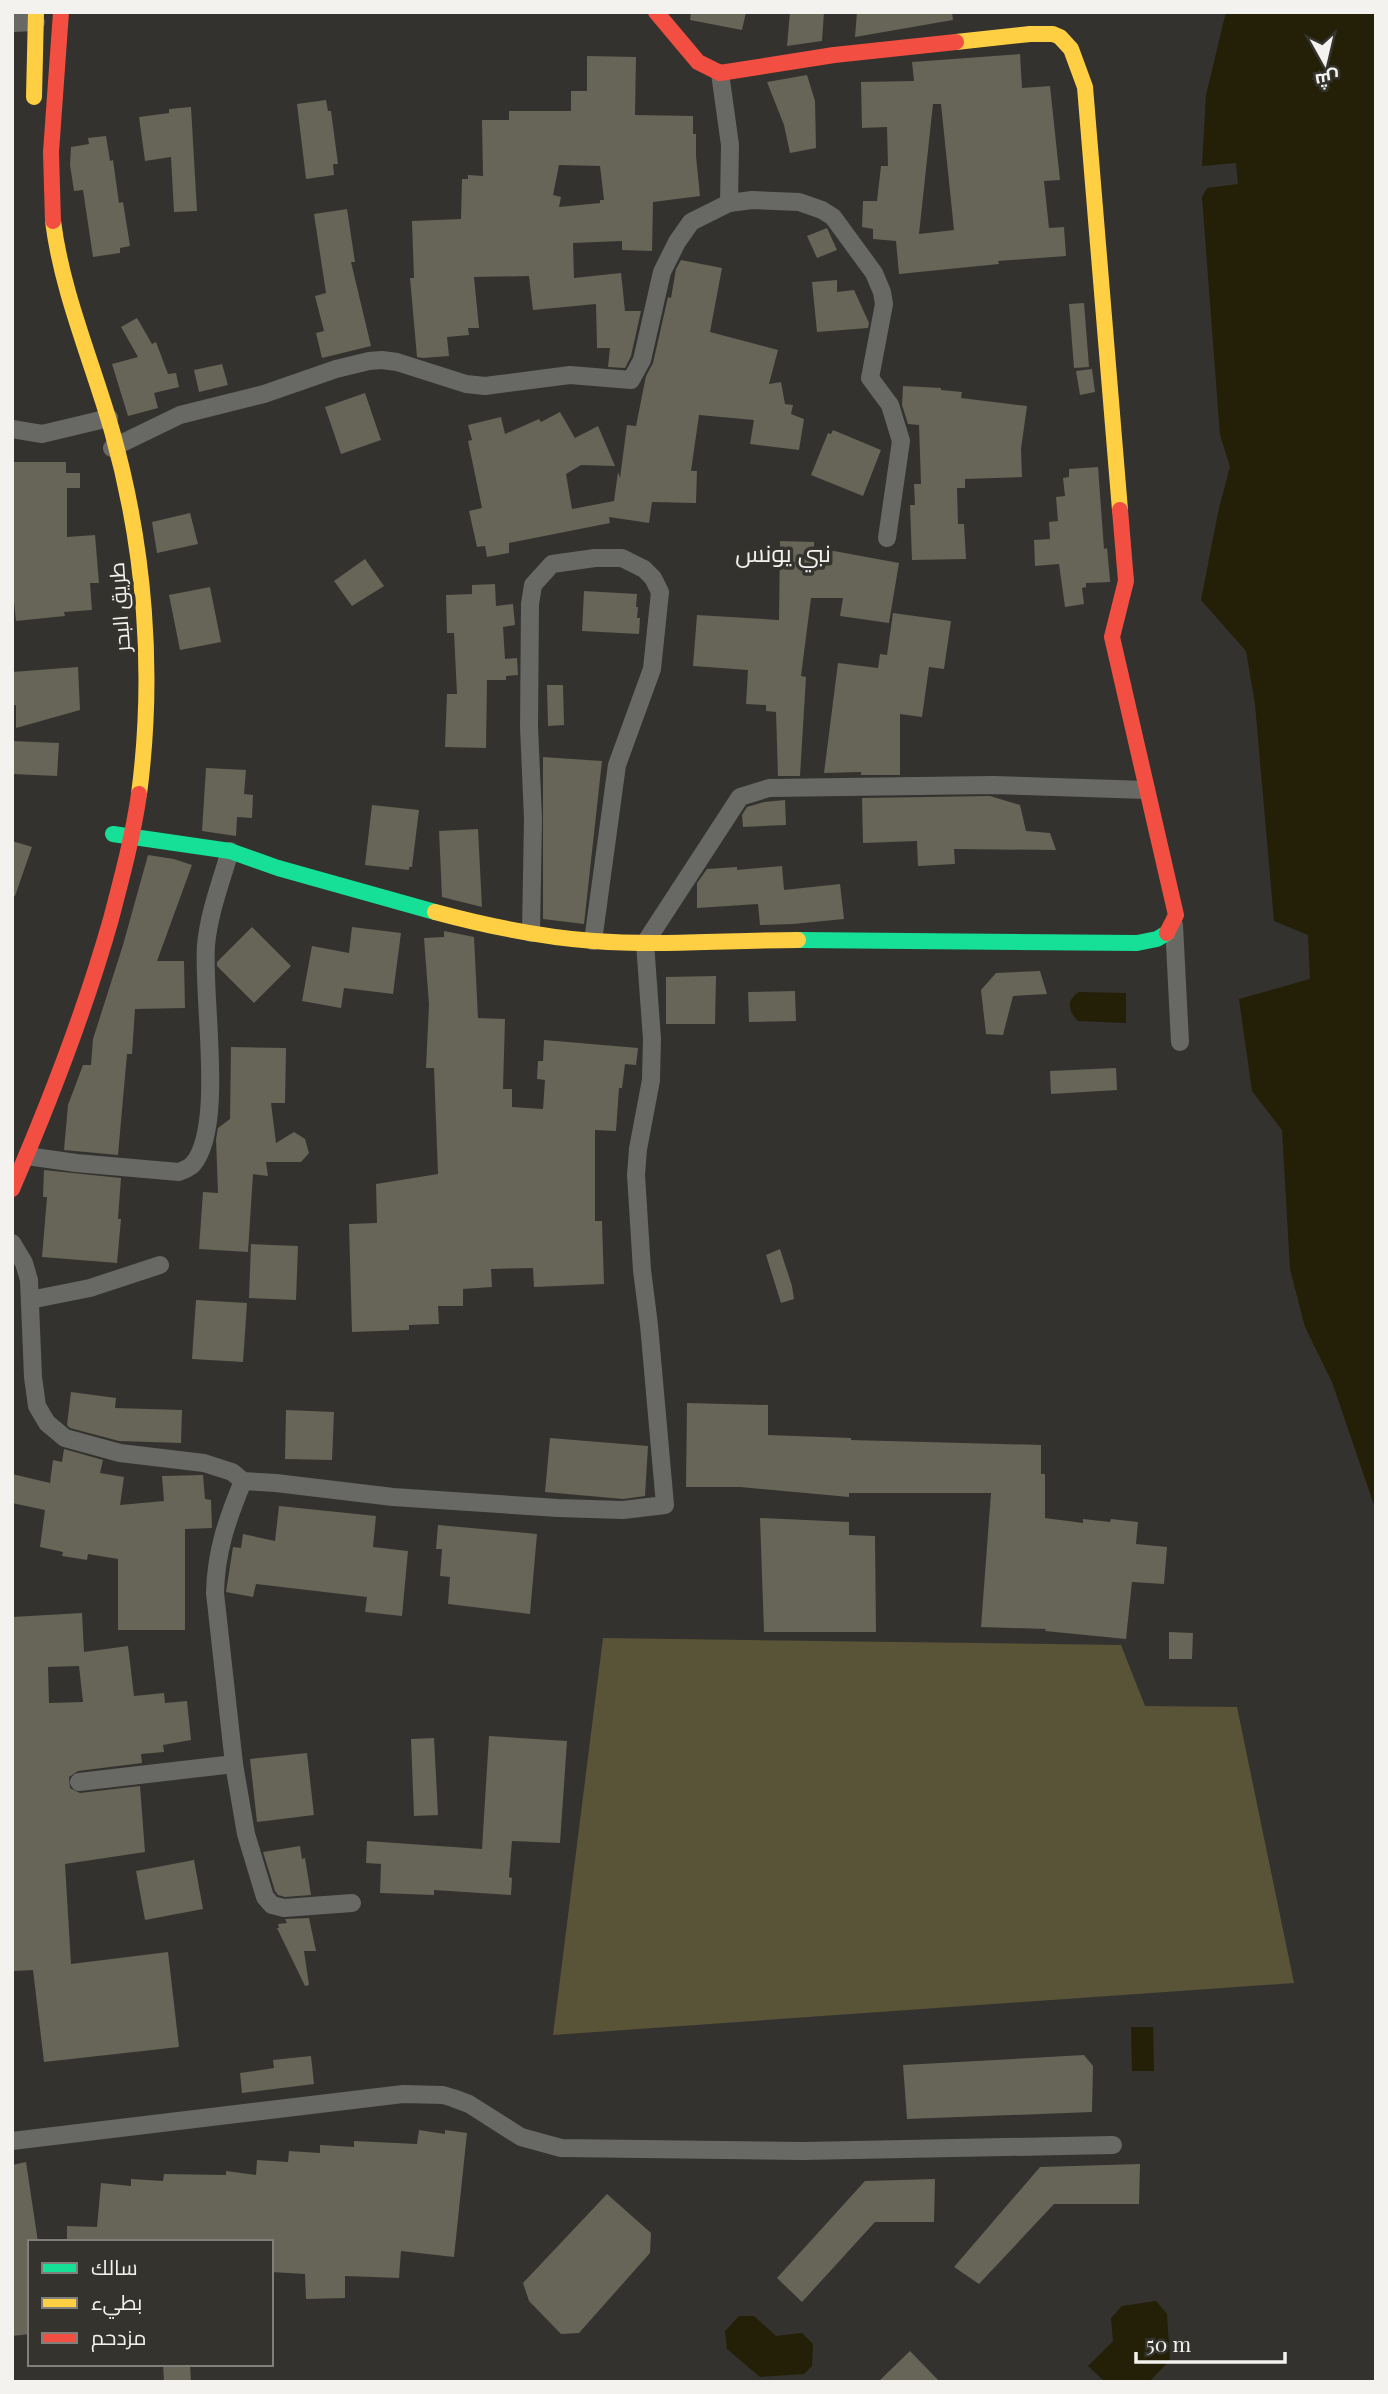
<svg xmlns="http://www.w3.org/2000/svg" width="1388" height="2394" font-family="'Playfair Display',Cairo,serif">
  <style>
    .green { fill: #595338 }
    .water { fill: #241f07 }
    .building { fill: #676458; fill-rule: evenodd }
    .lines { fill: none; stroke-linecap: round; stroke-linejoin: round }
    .street { stroke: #686865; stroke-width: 18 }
    .fast { stroke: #16e098; stroke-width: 16 }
    .slow { stroke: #ffcf43; stroke-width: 16 }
    .jam { stroke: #f24e42; stroke-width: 16 }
    .labels { text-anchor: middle; stroke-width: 7; stroke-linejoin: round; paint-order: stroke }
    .street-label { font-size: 21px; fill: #f3f2ee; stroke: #34332d }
    .quarter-label { font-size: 24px; fill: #f3f2ee; stroke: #34332d }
  </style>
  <rect width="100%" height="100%" fill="#33322e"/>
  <polygon class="green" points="603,1638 1121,1645 1145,1706 1237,1707 1294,1983 553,2035"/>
  <g class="water">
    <polygon points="1226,12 1376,12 1376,1511 1332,1382 1305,1327 1290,1269 1282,1130 1252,1091 1239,999 1310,979 1308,935 1274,921 1255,704 1246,651 1201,600 1219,508 1230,467 1220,435 1202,197 1207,188 1238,184 1236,163 1202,166 1206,95"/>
    <path d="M1079 992 1126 993V1023L1078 1021C1068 1011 1066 1000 1079 992Z"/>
    <polygon points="1131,2027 1153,2027 1154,2071 1132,2071"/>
    <polygon points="1156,2301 1167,2314 1170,2360 1149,2382 1105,2382 1088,2366 1113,2341 1111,2318 1122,2306"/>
    <polygon points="739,2316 754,2316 776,2336 802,2333 813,2344 812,2366 804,2374 760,2377 727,2349 725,2331"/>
  </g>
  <g class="building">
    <polygon points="691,12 746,12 742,30 690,20"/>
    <polygon points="790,12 824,12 822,41 787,46"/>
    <polygon points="857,12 952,12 953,20 855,37"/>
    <path d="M1020 54 1022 88 1050 86 1060 180 1044 181 1049 228 1064 227 1066 256 998 261 999 264 899 274 896 241 873 239V229L862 227 863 201H877L881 166H888L887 127 862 128 861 82 914 81 912 62ZM933 104H941L954 230 919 234Z"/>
    <path d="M587 56 636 57 635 115 693 116V134H696V156L700 196 653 202 652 251 622 250V241L573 243 574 278 621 273 625 311H641L631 356 625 368 608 367 610 348H597L596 304 533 310 529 276 474 277 479 328H468L469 335 447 337 449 356 423 358 417 357 410 278H414L412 221 461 219 462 179H468V175L483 176 482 120H509V111H571V91H587ZM559 165 600 166 604 200H600V203L559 207 561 197 553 195Z"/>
    <polygon points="807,75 815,101 816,148 790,153 784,125 767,82"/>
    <polygon points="326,100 328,111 331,111 338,164 333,164 334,175 306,179 297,104"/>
    <polygon points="191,107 197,211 174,212 171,157 145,161 139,117 169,113 169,109"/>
    <polygon points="106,136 110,161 113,160 119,203 123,202 130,246 120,248 120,253 93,257 83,190 74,191 70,165 71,147 89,144 88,138"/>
    <polygon points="347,209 355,262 351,262 371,346 322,358 316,333 324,331 315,296 326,293 314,214"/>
    <polygon points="827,228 837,250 817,258 807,236"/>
    <polygon points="681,260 722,268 710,332 778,350 769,384 781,382 785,404 793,405 791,414 804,419 799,450 750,444 754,420 699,415 691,471 697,471 696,503 652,502 649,523 609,517 610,523 509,543 509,553 487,557 485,546 477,547 469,511 482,508 468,441 472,440 468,425 501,417 505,434 539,419 541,422 560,412 575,438 598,426 615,466 581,465 566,474 572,509 614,501 618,472 620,478 627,425 636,426 646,376 653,363 668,297 671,298 676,269"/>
    <polygon points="837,280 837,292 854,290 869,323 868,328 817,332 812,282"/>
    <polygon points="1084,303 1089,367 1074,368 1069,304"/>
    <polygon points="137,318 152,344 156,342 168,374 176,373 179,387 154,393 158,408 128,416 112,364 138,357 121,327"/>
    <polygon points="222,364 228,385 199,392 194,370"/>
    <polygon points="1092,369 1095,392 1080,395 1076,371"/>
    <polygon points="903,386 941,388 941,390 962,392 961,398 1027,406 1021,449 1022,477 965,479 965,488 957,488 958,524 964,524 966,559 912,560 910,505 915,505 914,484 921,484 919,425 908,424 902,405"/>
    <polygon points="365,393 381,440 341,454 325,407"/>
    <polygon points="833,430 881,450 863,496 811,475 828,433 831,434"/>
    <polygon points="12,462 66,462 66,473 80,473 80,488 67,488 67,537 95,535 99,583 90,583 92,610 64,612 65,616 16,621 12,583"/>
    <polygon points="1098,467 1104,549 1107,548 1110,580 1110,582 1086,583 1086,587 1082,588 1084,604 1065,607 1059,564 1035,566 1034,540 1050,539 1049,522 1058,521 1056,497 1065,496 1063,478 1069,477 1069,469"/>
    <polygon points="190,513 198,544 157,553 152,522"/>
    <polygon points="780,541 814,542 814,551 834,551 899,563 889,623 840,616 843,598 811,598 801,676 806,677 800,776 778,776 776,712 766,711 766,705 746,704 748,670 693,666 697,615 779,620"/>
    <polygon points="365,559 384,586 352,606 334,581"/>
    <polygon points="495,584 496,606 513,604 515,625 503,627 505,659 517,658 518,675 506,676 506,680 487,680 486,748 445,747 447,694 457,694 454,633 447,633 446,595 472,594 472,585"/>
    <polygon points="210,587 221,642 180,650 169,595"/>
    <polygon points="584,591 637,594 636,607 638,607 637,618 640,618 639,634 582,631"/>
    <polygon points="893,613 951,621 944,669 929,667 922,717 900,714 900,775 861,775 861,772 824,773 838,663 878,668 880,654 887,655"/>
    <polygon points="78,667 80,710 16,728 16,705 12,706 12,672"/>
    <polygon points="547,685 563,685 564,725 548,726"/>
    <polygon points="12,741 59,743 57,776 12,774"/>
    <polygon points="543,757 602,761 584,924 543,919"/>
    <polygon points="206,768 246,770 244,794 253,795 252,818 237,817 236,836 202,831"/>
    <polygon points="990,796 1020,805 1026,831 1050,833 1056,850 954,849 955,864 918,866 917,841 863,843 862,798"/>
    <polygon points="785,800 786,825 743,827 742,815 747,807 764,802"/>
    <polygon points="372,805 419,810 412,867 409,867 409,870 365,865"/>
    <polygon points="478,829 482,907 442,897 439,831"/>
    <polygon points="12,841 32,847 15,896 12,896"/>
    <polygon points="148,855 174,859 192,865 157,961 184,961 185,1008 135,1009 132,1054 127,1054 118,1155 64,1150 68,1105 83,1065 91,1065 93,1039 123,945"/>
    <polygon points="782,866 784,890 840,884 844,919 793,924 760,925 758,904 697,908 697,883 707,869 737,867 737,870"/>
    <polygon points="252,927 291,966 254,1003 217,966 217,962"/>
    <polygon points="352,927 401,933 393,994 344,988 341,1008 302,1001 312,946 349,953"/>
    <polygon points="444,931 474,937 478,1018 505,1019 503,1089 512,1089 512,1107 543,1109 545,1080 537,1079 538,1061 543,1061 544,1040 638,1048 636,1065 625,1064 622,1088 619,1088 616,1131 595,1130 595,1221 602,1221 604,1284 534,1287 533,1268 491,1269 492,1287 463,1289 463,1306 438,1306 439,1324 409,1325 409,1330 352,1332 349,1224 377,1223 376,1184 438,1174 434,1068 426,1068 429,1005 424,938 444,937"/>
    <polygon points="1040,971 1047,994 1013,996 1003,1035 986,1034 981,990 996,973"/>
    <polygon points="716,976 715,1024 666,1024 666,977"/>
    <polygon points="795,991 796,1021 749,1022 748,992"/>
    <polygon points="231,1047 286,1048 285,1103 271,1103 276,1143 294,1132 305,1139 309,1153 301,1162 266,1162 268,1176 253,1174 248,1252 199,1249 203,1192 218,1193 216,1139 218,1128 230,1119"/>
    <polygon points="1116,1068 1117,1090 1051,1094 1050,1071"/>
    <polygon points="44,1170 121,1178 118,1219 121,1219 117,1263 42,1257 47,1197 43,1197"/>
    <polygon points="251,1244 298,1246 296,1300 249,1298"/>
    <polygon points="780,1249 792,1286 794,1299 781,1303 766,1255"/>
    <polygon points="196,1300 247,1303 243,1362 192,1359"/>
    <polygon points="71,1392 116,1398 115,1408 182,1410 181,1443 119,1441 70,1428 67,1425"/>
    <polygon points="687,1403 768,1405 768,1435 851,1438 851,1440 1041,1445 1041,1474 1045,1474 1045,1518 1083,1523 1083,1519 1110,1522 1111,1519 1138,1522 1136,1544 1167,1547 1164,1584 1132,1582 1126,1639 1045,1631 1046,1629 981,1627 991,1493 849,1493 849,1497 740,1487 686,1487"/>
    <polygon points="286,1410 334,1412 332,1460 285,1459"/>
    <polygon points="550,1438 648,1446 645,1496 623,1499 545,1492"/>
    <polygon points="64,1449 103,1460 100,1473 124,1477 120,1505 164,1501 162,1476 203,1475 205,1499 211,1500 212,1528 185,1529 185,1630 118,1630 118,1559 88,1554 87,1560 62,1556 63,1552 40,1547 45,1510 12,1503 12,1474 50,1483 53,1460 62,1462"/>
    <polygon points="279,1506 376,1516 373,1547 408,1551 402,1616 365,1612 367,1597 256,1584 253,1597 226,1592 233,1547 241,1548 243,1534 275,1541"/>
    <polygon points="760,1518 849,1522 849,1535 875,1536 876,1632 764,1632"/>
    <polygon points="438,1525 537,1534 530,1614 448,1604 450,1577 440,1576 442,1549 436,1549"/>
    <path d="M82 1613 84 1652 128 1646 134 1696 164 1693 165 1703 187 1701 191 1740 163 1745 164 1752 141 1754 142 1763 78 1771 69 1777 70 1788 80 1793 140 1786 145 1852 65 1864 71 1964 168 1952 179 2047 44 2062 33 1970 14 1971 12 1943V1617ZM79 1666 83 1702 49 1703 48 1667Z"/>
    <polygon points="1169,1632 1193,1633 1192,1659 1169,1659"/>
    <polygon points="489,1736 567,1741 560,1843 512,1841 509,1877 512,1878 511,1895 434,1890 434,1895 380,1893 381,1864 366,1863 367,1841 482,1849"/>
    <polygon points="434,1738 438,1815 414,1816 411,1739"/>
    <polygon points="307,1753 314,1815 257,1822 250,1759"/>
    <polygon points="300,1846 302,1859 305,1858 311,1895 285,1897 278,1895 275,1891 263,1852"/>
    <polygon points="194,1860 203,1909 145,1920 136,1871"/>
    <polygon points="309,1918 316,1951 304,1951 309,1985 305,1986 277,1928 279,1928 278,1924 287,1923 285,1919"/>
    <polygon points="1084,2055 1093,2066 1092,2112 907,2119 903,2065"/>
    <polygon points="311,2056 314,2084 242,2093 240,2073 274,2068 273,2060"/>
    <polygon points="419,2130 445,2134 445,2130 467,2133 454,2257 401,2251 399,2278 345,2276 345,2298 306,2299 305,2274 271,2272 271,2242 67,2242 67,2226 97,2227 101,2183 131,2186 131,2179 163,2181 164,2174 226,2175 226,2171 256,2175 257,2160 288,2162 289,2151 320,2153 320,2145 354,2147 354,2141 417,2144"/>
    <polygon points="26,2162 38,2242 30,2242 30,2334 12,2336 12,2165"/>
    <polygon points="1140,2164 1139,2204 1054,2204 979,2284 954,2267 1040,2167"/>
    <polygon points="935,2179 934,2222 875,2222 802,2302 777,2278 865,2181"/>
    <polygon points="607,2194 651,2233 650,2253 579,2333 561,2334 529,2301 523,2283"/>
    <polygon points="910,2351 940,2382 878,2382"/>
    <polygon points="163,2364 190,2364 191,2382 164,2382"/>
  </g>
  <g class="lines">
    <g class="street">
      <polyline points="12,23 36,22"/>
      <polyline points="720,73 730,145 729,203"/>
      <polyline points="12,429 42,434 109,418"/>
      <polyline points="112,448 180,415 264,394 336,369 369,361 382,360 397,362 466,384 485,386 570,375 631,380 642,360 662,272 677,242 691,222 729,203 752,200 799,202 822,210 833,217 874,273 882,292 884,304 870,378 890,405 901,441 887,538"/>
      <polyline points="1174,925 1180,1042"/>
      <polyline points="531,933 533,818 529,727 530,604 533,585 552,564 595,558 622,558 644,569 653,578 660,592 652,669 617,765 593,941"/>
      <path d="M27 1156 76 1163 179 1172C183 1170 190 1168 193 1164 225 1127 202 996 206 945 209 913 221 882 230 851"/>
      <polyline points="12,1243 24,1263 29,1280 33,1377 37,1406 47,1423 65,1438 120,1453 204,1463 232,1472 243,1481 276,1483 393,1497 558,1508 623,1510 665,1505 649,1325 642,1270 636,1175 638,1149 651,1080 652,1039 645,943 740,797 769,788 992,785 1146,790"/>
      <polyline points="30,1300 90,1288 160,1265"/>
      <path d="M243 1481C227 1520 216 1551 215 1593L234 1764 246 1834 265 1897 272 1905 284 1908 352 1903"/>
      <polyline points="79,1782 234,1764"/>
      <polyline points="12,2141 403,2094 443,2095 453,2098 469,2104 521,2137 561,2148 803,2151 1113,2145"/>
    </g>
    <g class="fast">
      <polyline points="113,834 230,851 278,868 435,912"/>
      <polyline points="798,940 1137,943 1157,939 1167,933"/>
    </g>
    <g class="slow">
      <polyline points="956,42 1030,34 1053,34 1060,37 1071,49 1085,87 1120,510"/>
      <polyline points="34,97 36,12"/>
      <path d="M53 221C62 293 92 361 112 431 145 548 155 673 139 794"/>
      <path d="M435 912C487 926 541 937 594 941 662 946 730 940 798 940"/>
    </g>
    <g class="jam">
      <polyline points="656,12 698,62 720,73 834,55 956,42"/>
      <polyline points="53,221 51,152 61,12"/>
      <polyline points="1120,510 1126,581 1112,637 1176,915 1167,933"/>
      <path d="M12 1189C50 1101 85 1011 111 919 122 877 133 836 139 794"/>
    </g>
  </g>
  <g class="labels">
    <g class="street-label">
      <text transform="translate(120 607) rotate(-94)" y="7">طريق البحر</text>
    </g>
    <g class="quarter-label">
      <text x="783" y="562">نبي يونس</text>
    </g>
  </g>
  <rect width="1388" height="2394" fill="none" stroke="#f3f2ee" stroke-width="28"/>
  <rect x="28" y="2240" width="245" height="126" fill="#34332d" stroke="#807f7a" stroke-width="2"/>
  <rect x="42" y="2263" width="35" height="10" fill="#16e098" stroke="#807f7a" stroke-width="2"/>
  <text x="91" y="2275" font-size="21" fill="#f3f2ee">سالك</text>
  <rect x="42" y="2298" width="35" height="10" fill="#ffcf43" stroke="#807f7a" stroke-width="2"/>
  <text x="91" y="2310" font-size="21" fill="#f3f2ee">بطيء</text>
  <rect x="42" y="2333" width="35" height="10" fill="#f24e42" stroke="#807f7a" stroke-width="2"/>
  <text x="91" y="2345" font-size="21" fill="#f3f2ee">مزدحم</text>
  <g transform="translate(1325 63) rotate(172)" stroke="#34332d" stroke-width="5" paint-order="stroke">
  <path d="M0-5L12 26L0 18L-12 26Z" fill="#f3f2ee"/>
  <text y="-10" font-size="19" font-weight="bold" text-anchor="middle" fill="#f3f2ee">ش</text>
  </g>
  <path d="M1136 2352v10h149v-10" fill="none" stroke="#f3f2ee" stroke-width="3.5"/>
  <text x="1146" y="2352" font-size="21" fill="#f3f2ee" stroke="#34332d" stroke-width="5" paint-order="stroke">50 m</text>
</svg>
